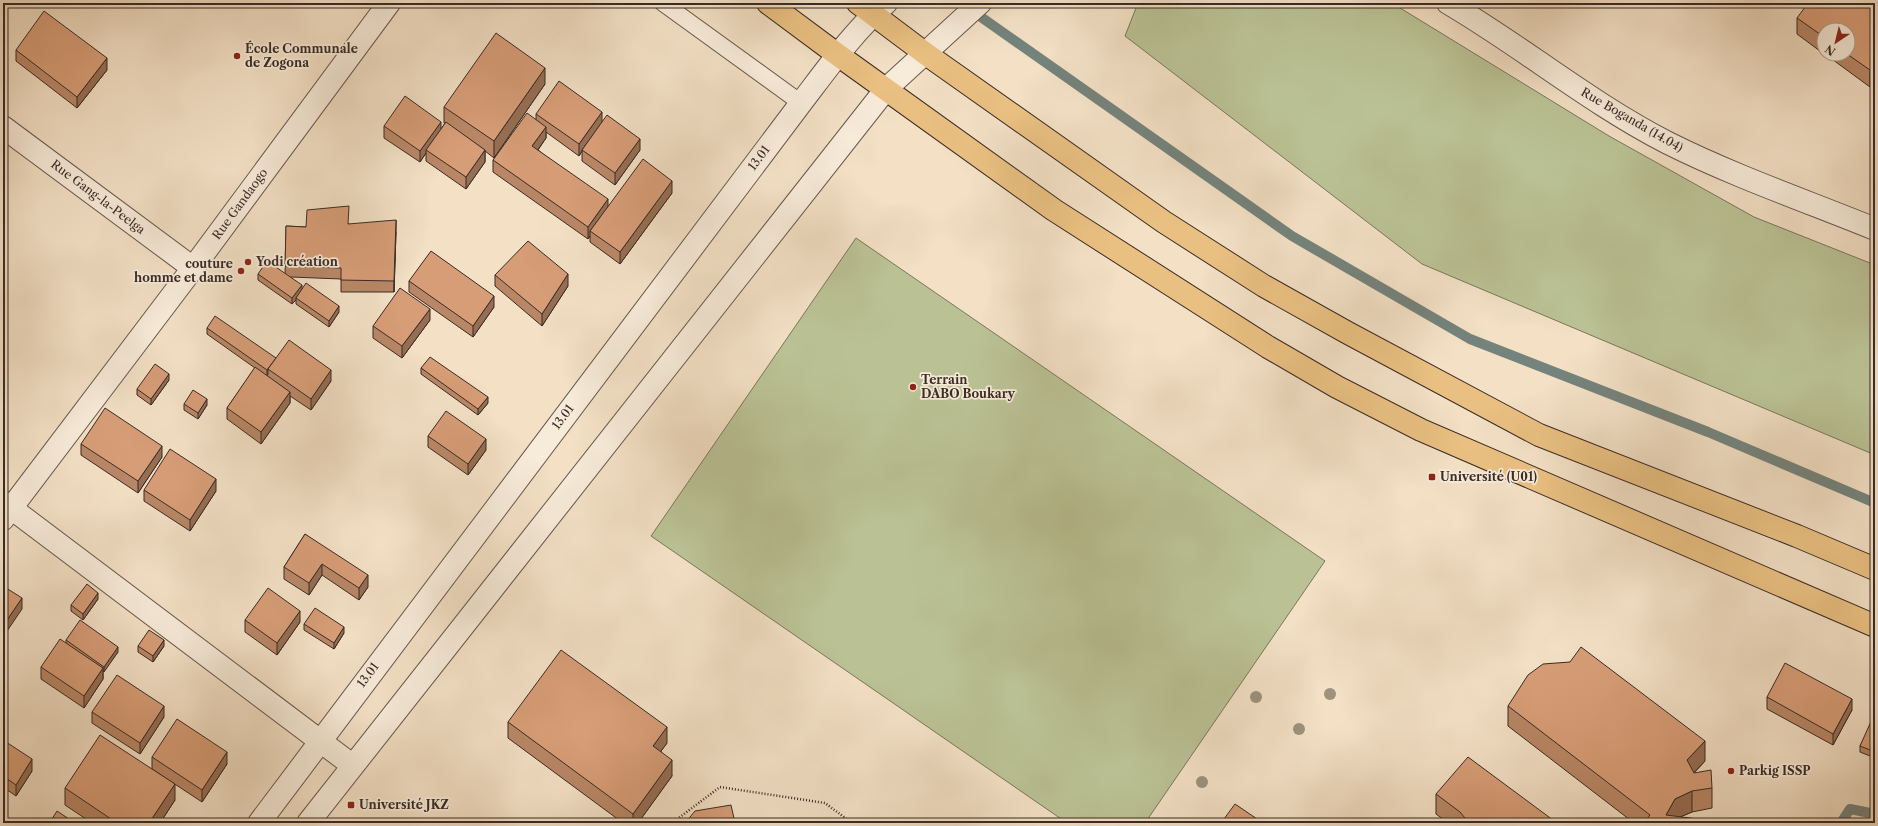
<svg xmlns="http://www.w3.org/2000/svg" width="1878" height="826" font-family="'Libre Caslon Text',serif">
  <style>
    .green { fill: #bac295; stroke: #7a765e }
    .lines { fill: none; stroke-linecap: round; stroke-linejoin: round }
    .stream { stroke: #74837c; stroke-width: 10 }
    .service-casing { stroke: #68584e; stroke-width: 18 }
    .minor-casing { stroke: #68584e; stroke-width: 24 }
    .tertiary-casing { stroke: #68584e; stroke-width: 24 }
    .primary-casing { stroke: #392b26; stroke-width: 24 }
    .path { stroke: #392b26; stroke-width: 2.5; stroke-dasharray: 1 2; stroke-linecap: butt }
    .service { stroke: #f7ebd9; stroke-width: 16 }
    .minor { stroke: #f7ebd9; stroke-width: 22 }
    .tertiary { stroke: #f7ebd9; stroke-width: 22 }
    .primary { stroke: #eac082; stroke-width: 22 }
    .tree { fill: #9e917d }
    .wall { fill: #b98766; stroke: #392b26 }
    .shaded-wall { fill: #966e53; stroke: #392b26 }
    .building { fill: #d79d77; stroke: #392b26 }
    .poi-dot { fill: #8f2418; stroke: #f7ebd9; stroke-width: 1.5 }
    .labels { text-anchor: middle; stroke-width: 3.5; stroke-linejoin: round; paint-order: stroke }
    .poi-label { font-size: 12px; font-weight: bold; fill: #392b26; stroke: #f7ebd9; text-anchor: start }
    .street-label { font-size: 12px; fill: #392b26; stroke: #f7ebd9 }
  </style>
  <rect width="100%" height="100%" fill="#f3e0c5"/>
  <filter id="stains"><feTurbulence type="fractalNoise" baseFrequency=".005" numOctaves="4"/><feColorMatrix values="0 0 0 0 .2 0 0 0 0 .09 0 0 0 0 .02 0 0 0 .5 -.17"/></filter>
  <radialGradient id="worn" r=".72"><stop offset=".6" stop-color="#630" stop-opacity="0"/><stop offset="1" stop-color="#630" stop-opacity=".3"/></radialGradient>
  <g class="green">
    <polygon points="1138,3 1392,3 1609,136 1754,217 1875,265 1875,455 1422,264 1125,36"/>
    <polygon points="856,238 1325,561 1145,823 1067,823 651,536"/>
  </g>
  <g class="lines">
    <g class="stream">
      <polyline points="961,3 1292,236 1470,339 1708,432 1875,503"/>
      <polyline points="1841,823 1850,809 1875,814"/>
    </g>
    <defs>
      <polyline id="service" points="663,3 801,103"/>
      <g id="minor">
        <path d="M1448 3C1523 47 1590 103 1668 143 1734 176 1806 201 1875 229"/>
        <polyline points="3,127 193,268"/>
        <polyline points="3,502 352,765"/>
        <polyline points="3,519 193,268 389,3"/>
      </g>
      <g id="tertiary">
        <path d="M259 823 801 103C827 69 853 32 886 3"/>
        <polyline points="308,823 886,89 980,3"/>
      </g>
      <g id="primary">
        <polyline points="768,3 838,55 1054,210 1268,347 1337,387 1421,430 1875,626"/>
        <polyline points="858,3 926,54 1164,222 1264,286 1348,333 1539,435 1797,536 1875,569"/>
      </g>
    </defs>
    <use href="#service" class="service-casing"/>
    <use href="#minor" class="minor-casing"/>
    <use href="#tertiary" class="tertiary-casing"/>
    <use href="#primary" class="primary-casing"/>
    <polyline class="path" points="672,823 720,787 825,803 852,823"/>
    <use href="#service" class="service"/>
    <use href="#minor" class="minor"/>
    <use href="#tertiary" class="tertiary"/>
    <use href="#primary" class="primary"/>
  </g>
  <g class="tree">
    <circle cx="1330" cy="694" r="6"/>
    <circle cx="1256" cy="697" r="6"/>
    <circle cx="1299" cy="729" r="6"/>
    <circle cx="1202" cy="782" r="6"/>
  </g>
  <g class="wall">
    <polygon points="1875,3 1875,80 1870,87 1825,54 1848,54 1824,30 1824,54 1797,34 1797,18"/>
    <polygon points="16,50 107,70 77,108 16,61"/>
    <polygon points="545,84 494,158 485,151 485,162 466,189 426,161 426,153 420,162 384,138 384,126 441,129 445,123 444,123 444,107"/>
    <polygon points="536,114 602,122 640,150 615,185 582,161 582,151 579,156 546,132 546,138 538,150 608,206 672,193 620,264 590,242 590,236 588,239 493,172 493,160 536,120"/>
    <polygon points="348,224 396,232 394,292 341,292 341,279 291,277 302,290 339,312 329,327 296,304 296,300 292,304 258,280 258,274 285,274 286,226 306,227"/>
    <polygon points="495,275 568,286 542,326 495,286"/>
    <polygon points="409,281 494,307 473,337 409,292"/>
    <polygon points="430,320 402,358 373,338 373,326"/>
    <polygon points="207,328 276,358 331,381 311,410 290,396 290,403 261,444 227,419 227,408 255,368 207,334"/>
    <polygon points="421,368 488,403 478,415 421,374"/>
    <polygon points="169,380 151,405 137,395 137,389"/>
    <polygon points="184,404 207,405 198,419 184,410"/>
    <polygon points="428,436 486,450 468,475 428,447"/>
    <polygon points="81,444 162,457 138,493 81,455"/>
    <polygon points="144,490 216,491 190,531 144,501"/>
    <polygon points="305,534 368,587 359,600 322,575 309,595 284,579 284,567"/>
    <polygon points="98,599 83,620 71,611 71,605"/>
    <polygon points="245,620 300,622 277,655 245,632"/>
    <polygon points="304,624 344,633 334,649 304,630"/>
    <polygon points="66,640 118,652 103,672 103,679 84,708 41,679 41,667 66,644"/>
    <polygon points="138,646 164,646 153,662 138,652"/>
    <polygon points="1570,662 1705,761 1694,773 1712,788 1712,808 1692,812 1680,817 1703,823 1634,823 1508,726 1508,706"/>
    <polygon points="1767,697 1852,710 1833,745 1767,709"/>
    <polygon points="92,712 164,717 140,754 92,723"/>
    <polygon points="1875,718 1875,758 1860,752 1860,746"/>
    <polygon points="508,722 667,743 661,751 672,776 638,823 623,823 508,738"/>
    <polygon points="3,740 32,771 16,796 3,787"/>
    <polygon points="152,757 227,764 202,802 152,769"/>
    <polygon points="65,788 175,800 160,823 92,823 65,805"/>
    <polygon points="1436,794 1557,823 1448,823 1436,814"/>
  </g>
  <g class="shaded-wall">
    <polygon points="107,58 107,70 77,108 77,97"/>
    <polygon points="1875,64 1875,80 1870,87 1870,70"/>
    <polygon points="545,68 545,84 494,158 494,141"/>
    <polygon points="602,112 602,123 582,150 582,151 579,156 579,144"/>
    <polygon points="441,122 441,134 426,150 426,153 420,162 420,151"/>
    <polygon points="546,127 546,138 532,158 532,146"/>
    <polygon points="640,139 640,150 615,185 615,173"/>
    <polygon points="485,150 485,162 466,189 466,177"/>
    <polygon points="672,181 672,193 620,264 620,252"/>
    <polygon points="608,199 608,211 590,231 590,236 588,239 588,227"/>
    <polygon points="396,220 396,232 394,292 394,281"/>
    <polygon points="568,274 568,286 542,326 542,314"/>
    <polygon points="302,285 302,291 296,298 296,300 292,304 292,298"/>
    <polygon points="494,296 494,307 473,337 473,326"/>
    <polygon points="339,306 339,312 329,327 329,321"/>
    <polygon points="430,309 430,320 402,358 402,346"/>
    <polygon points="276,358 268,369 268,374 267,376 267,370"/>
    <polygon points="331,370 331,381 311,410 311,399"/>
    <polygon points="169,374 169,380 151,405 151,399"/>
    <polygon points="290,392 290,403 261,444 261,432"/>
    <polygon points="488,397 488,403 478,415 478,409"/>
    <polygon points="207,399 207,405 198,419 198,413"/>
    <polygon points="486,439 486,450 468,475 468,464"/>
    <polygon points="162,446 162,457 138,493 138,481"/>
    <polygon points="216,479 216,491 190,531 190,520"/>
    <polygon points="322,564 322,575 309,595 309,583"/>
    <polygon points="368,575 368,587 359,600 359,588"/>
    <polygon points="98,593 98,599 83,620 83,614"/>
    <polygon points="22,598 22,609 3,637 3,626"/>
    <polygon points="300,611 300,622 277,655 277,643"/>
    <polygon points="344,627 344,633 334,649 334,643"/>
    <polygon points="164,640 164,646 153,662 153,656"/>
    <polygon points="118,647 118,652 104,672 104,667"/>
    <polygon points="103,668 103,679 84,708 84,696"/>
    <polygon points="1852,699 1852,710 1833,745 1833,734"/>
    <polygon points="164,706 164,717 140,754 140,743"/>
    <polygon points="667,727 667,743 653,762 653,746"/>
    <polygon points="1705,741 1705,761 1687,780 1687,760"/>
    <polygon points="227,752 227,764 202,802 202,790"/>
    <polygon points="32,759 32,771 16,796 16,785"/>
    <polygon points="672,760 672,776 638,823 633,823 633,814"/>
    <polygon points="175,784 175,800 160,823 149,823"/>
    <polygon points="1692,791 1692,812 1675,819 1666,815 1675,799"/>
  </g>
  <g class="building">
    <polygon points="1808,3 1875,3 1875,64 1870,70 1847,54 1848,54 1848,30 1824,30 1824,37 1797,18"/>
    <polygon points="44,11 107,58 77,97 16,50"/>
    <polygon points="496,33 545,68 494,141 444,107"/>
    <polygon points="559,81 602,112 579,144 536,114"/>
    <polygon points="405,96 441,122 420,151 384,126"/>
    <polygon points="527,113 546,127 532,146 608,199 588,227 493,160"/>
    <polygon points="607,115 640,139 615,173 582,150"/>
    <polygon points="446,122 485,150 466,177 426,150"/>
    <polygon points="643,159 672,181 620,252 590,231"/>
    <polygon points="349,206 348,224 396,220 394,281 341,280 341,268 285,266 286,226 306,227 307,210"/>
    <polygon points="528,241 568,274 542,314 495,275"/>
    <polygon points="431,251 494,296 473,326 409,281"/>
    <polygon points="267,261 302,285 292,298 258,274"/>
    <polygon points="306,283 339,306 329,321 296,298"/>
    <polygon points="400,288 430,309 402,346 373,326"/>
    <polygon points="215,316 276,358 267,370 207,328"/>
    <polygon points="289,340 331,370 311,399 268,369"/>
    <polygon points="430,357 488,397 478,409 421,368"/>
    <polygon points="155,364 169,374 151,399 137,389"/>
    <polygon points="255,367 290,392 261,432 227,408"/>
    <polygon points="193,390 207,399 198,413 184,404"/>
    <polygon points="105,408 162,446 138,481 81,444"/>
    <polygon points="446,411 486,439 468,464 428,436"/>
    <polygon points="170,449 216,479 190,520 144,490"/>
    <polygon points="305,534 368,575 359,588 322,564 309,583 284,567"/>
    <polygon points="87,584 98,593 83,614 71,605"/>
    <polygon points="3,586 22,598 3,626"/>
    <polygon points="268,588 300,611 277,643 245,620"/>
    <polygon points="315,608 344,627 334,643 304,624"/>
    <polygon points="80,620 118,647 104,667 66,640"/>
    <polygon points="149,630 164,640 153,656 138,646"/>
    <polygon points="60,639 103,668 84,696 41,667"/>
    <polygon points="1581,647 1705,741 1687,760 1694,773 1711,770 1712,788 1692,791 1675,799 1666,815 1698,819 1703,823 1644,823 1650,815 1508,706 1528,675 1543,664 1570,662"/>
    <polygon points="561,650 667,727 653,746 672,760 633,814 508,722"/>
    <polygon points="1785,663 1852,699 1833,734 1767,697"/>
    <polygon points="117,675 164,706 140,743 92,712"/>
    <polygon points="1873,717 1875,718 1875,752 1860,746"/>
    <polygon points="177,719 227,752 202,790 152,757"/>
    <polygon points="100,735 175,784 149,823 117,823 65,788"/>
    <polygon points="3,740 32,759 16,785 3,776"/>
    <polygon points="1468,757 1557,823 1469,823 1460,812 1436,794"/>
    <polygon points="1235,804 1263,823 1221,823"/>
    <polygon points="731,805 735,823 685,823 695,811"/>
    <polygon points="57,811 75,823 51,823 50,822"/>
    <polygon points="755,819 756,823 739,823"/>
  </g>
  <g class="poi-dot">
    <circle cx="237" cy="56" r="4"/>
    <circle cx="248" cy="262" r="4"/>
    <circle cx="241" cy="271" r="4"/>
    <circle cx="913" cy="387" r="4"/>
    <rect x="1428" y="473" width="8" height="8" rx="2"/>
    <circle cx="1731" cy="771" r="4"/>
    <rect x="347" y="801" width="8" height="8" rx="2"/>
  </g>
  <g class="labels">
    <g class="poi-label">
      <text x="245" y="53">École Communale<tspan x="245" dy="14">de Zogona</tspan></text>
      <text x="256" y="266">Yodi création</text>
      <text x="233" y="268" text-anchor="end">couture<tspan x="233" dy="14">homme et dame</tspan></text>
      <text x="921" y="384">Terrain<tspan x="921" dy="14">DABO Boukary</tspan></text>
      <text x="1440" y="481">Université (U01)</text>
      <text x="1739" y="775">Parkig ISSP</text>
      <text x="359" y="809">Université JKZ</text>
    </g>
    <g class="street-label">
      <text transform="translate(1632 120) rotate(30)" y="4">Rue Boganda (14.04)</text>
      <text transform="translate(759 158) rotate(-53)" y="4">13.01</text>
      <text transform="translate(98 197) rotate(37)" y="4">Rue Gang-la-Peelga</text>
      <text transform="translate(240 204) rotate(-54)" y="4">Rue Gandaogo</text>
      <text transform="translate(563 417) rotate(-53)" y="4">13.01</text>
      <text transform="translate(368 675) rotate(-53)" y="4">13.01</text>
    </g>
  </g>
  <rect width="1878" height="826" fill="none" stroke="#f3e0c5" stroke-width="16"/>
  <rect x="4" y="4" width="1870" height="818" fill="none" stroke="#392b26" stroke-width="2"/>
  <rect x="8" y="8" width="1862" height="810" fill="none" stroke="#392b26"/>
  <g transform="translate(1836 42) rotate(215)"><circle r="19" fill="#f7ebd9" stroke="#ab9e91"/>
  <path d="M0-3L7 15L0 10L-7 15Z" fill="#8f2418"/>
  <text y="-6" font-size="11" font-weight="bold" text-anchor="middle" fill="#392b26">N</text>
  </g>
  <rect width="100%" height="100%" filter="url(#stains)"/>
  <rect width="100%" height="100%" fill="url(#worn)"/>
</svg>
